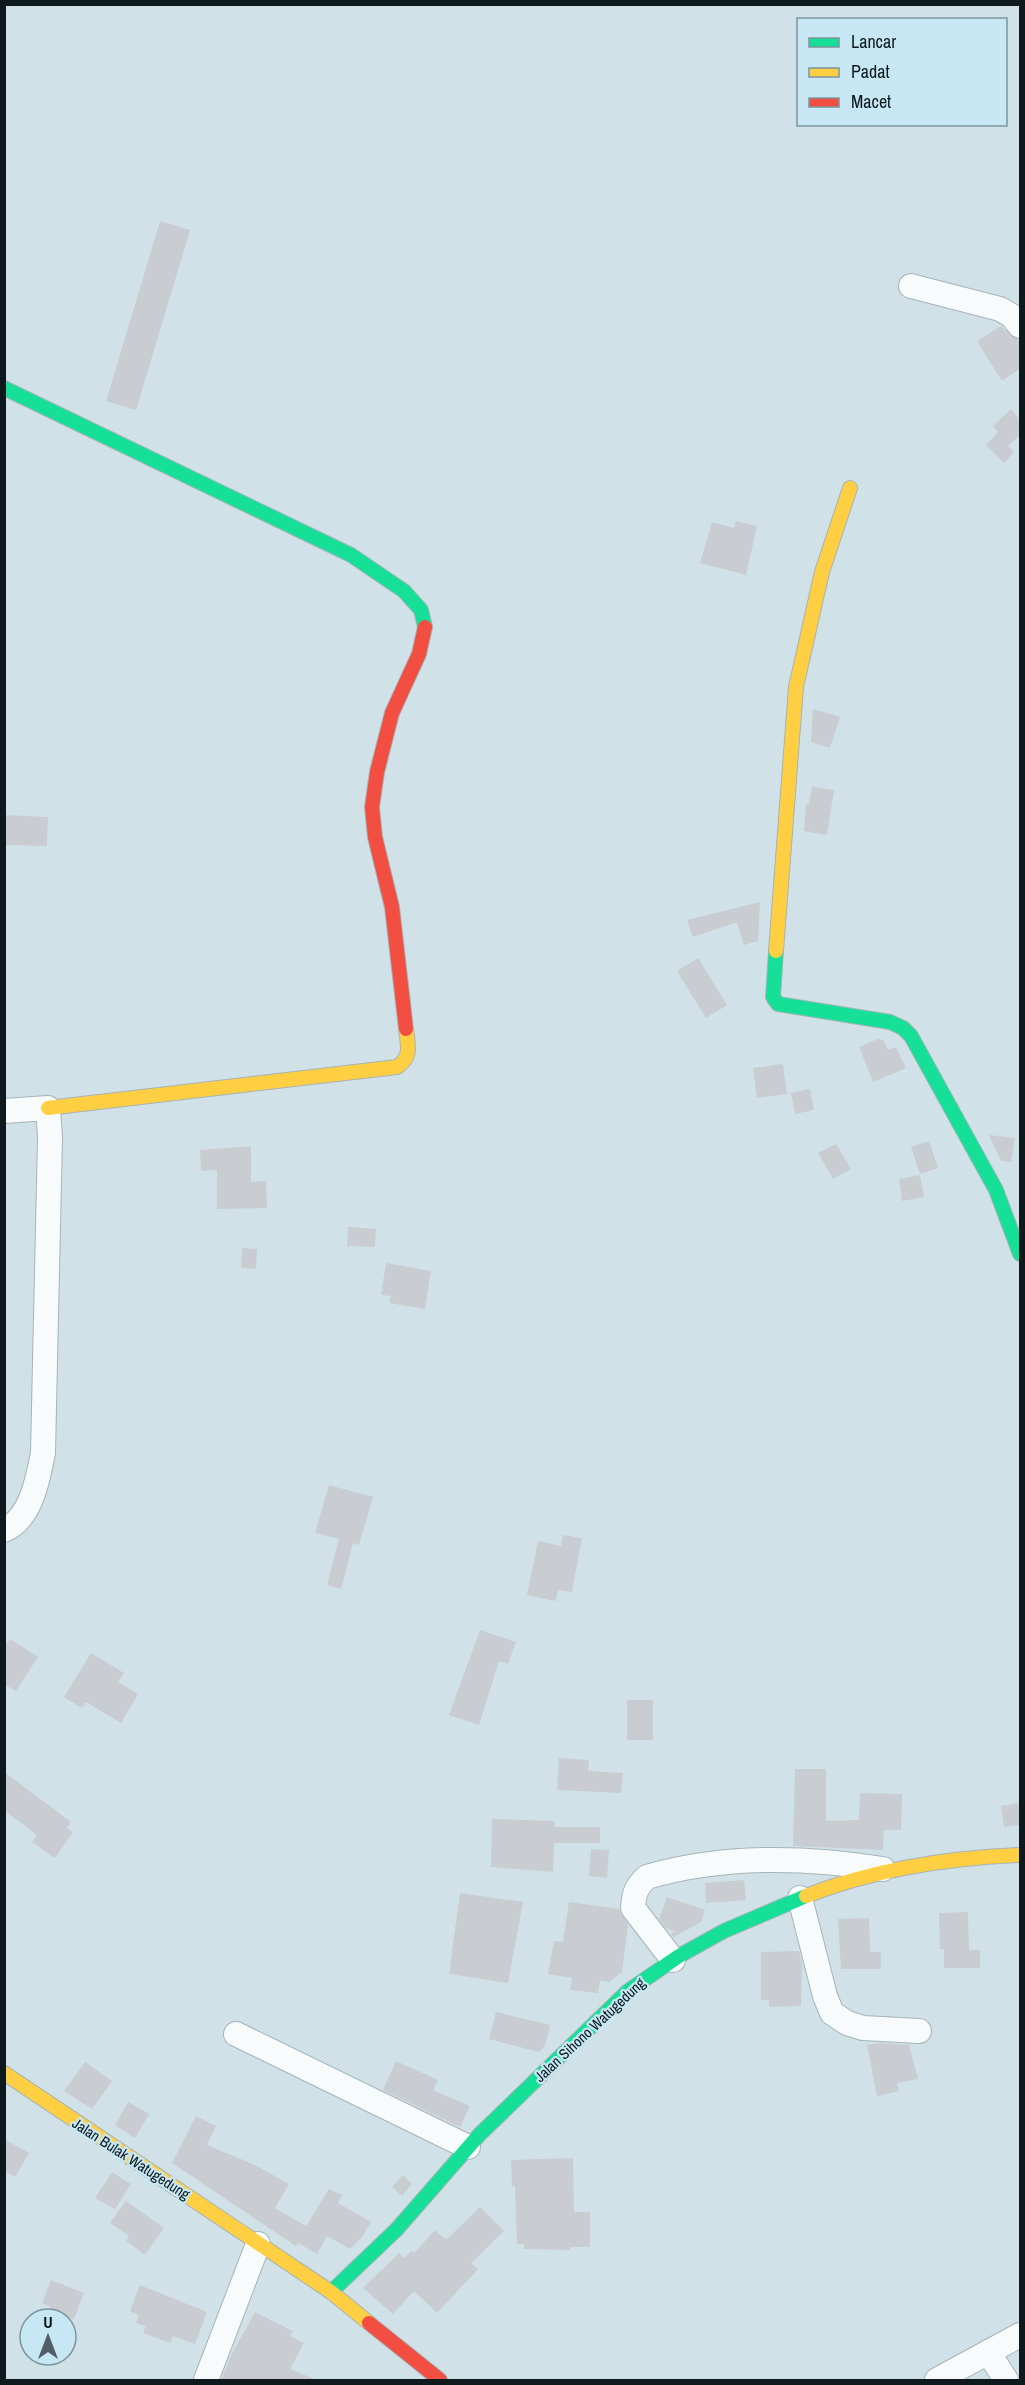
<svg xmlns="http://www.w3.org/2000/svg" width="1025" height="2385" font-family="'Archivo Narrow',sans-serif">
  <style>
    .building { fill: #c9ccd0 }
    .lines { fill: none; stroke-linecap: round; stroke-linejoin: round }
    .street-casing { stroke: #a6b3b8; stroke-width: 26 }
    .fast-casing { stroke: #a6b3b8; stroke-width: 16 }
    .slow-casing { stroke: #a6b3b8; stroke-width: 16 }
    .jam-casing { stroke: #a6b3b8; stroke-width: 16 }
    .street { stroke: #f8fbfc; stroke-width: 24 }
    .fast { stroke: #16e098; stroke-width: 14 }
    .slow { stroke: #ffcf43; stroke-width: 14 }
    .jam { stroke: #f24e42; stroke-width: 14 }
    .labels { text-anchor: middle; stroke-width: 4.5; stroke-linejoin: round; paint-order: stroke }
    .street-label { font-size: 15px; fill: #0d191d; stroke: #c6e7f3 }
  </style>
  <rect width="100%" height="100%" fill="#d0e2e8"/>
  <g class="building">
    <polygon points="160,221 190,230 136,410 106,401"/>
    <polygon points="1001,326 1020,342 1020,369 1002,381 977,341"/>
    <polygon points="1011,409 1020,420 1020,435 1008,446 1014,452 1004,463 986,445 998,432 993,426"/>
    <polygon points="736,521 757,526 746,575 700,563 712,522 734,528"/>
    <polygon points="813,709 840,717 830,748 811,742"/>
    <polygon points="812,787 834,790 827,835 804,831 806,804 809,804"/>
    <polygon points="4,815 48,817 47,846 4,845"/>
    <polygon points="760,902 758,941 744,945 737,922 693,937 687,920"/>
    <polygon points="698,958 727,1005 706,1018 677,971"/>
    <polygon points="878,1039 883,1040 888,1050 896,1047 906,1068 873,1082 859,1047"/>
    <polygon points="783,1064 787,1094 757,1098 753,1068"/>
    <polygon points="810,1089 814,1110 795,1114 791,1093"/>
    <polygon points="989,1135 1015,1138 1011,1162 1001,1161"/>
    <polygon points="929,1141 938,1168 920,1174 911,1147"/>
    <polygon points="836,1144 851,1169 833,1179 818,1153"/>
    <polygon points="251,1146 251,1182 266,1181 267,1208 217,1209 217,1170 201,1171 200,1150"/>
    <polygon points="920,1175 924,1197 902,1201 899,1179"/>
    <polygon points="348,1227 376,1229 375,1247 347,1246"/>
    <polygon points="242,1248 257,1249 256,1269 241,1268"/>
    <polygon points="386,1263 431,1271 425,1309 389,1303 391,1296 381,1295"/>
    <polygon points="329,1485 373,1497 359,1545 353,1543 341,1589 327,1585 339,1539 315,1533"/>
    <polygon points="563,1535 582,1538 572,1592 558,1590 556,1601 527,1595 538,1541 561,1546"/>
    <polygon points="480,1630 516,1642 508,1664 499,1661 479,1725 449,1715"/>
    <polygon points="10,1639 38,1657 16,1691 4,1684 4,1647"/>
    <polygon points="91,1653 124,1673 118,1682 138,1694 121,1723 86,1702 82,1708 64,1697"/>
    <rect x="627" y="1700" width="26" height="40"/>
    <polygon points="559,1758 589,1760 588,1771 623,1773 621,1793 557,1790"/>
    <polygon points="795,1769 826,1769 826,1821 859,1820 860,1793 902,1794 901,1830 884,1830 883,1850 793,1846"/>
    <polygon points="4,1772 71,1822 67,1828 73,1832 55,1858 32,1842 37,1835 4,1810"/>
    <polygon points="1020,1803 1020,1825 1004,1827 1001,1806"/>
    <polygon points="492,1819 554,1821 554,1827 600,1827 600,1843 554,1843 553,1872 491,1867"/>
    <polygon points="591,1849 609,1850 607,1878 589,1876"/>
    <polygon points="744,1880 746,1900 706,1903 705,1883"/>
    <polygon points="460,1893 523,1902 508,1983 449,1974"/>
    <polygon points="667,1897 705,1910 701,1922 674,1937 671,1935 674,1931 666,1928 659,1919"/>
    <polygon points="569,1902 619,1909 628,1925 622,1972 609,1982 600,1981 598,1993 570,1990 572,1978 548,1974 554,1941 563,1942"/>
    <polygon points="968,1912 969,1950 980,1950 980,1968 944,1968 944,1949 940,1949 939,1913"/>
    <polygon points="869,1918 870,1952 881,1952 881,1969 841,1969 838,1919"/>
    <polygon points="799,1951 802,1963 801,2006 769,2007 769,2000 761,2000 761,1952"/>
    <polygon points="496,2012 550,2025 545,2046 539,2052 489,2039"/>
    <polygon points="880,2043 909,2045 918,2079 897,2083 899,2091 877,2096 867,2045"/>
    <polygon points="396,2061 438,2080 433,2090 470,2106 460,2127 383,2090"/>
    <polygon points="85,2062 112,2081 92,2109 64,2091"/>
    <polygon points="128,2102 149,2114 135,2138 115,2125"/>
    <polygon points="196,2116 216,2126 207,2145 255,2165 289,2184 275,2208 306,2226 329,2189 342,2195 338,2203 371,2222 362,2237 350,2249 327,2236 317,2254 298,2243 296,2246 172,2163"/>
    <polygon points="4,2139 29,2153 15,2177 4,2171"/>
    <polygon points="573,2158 574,2212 590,2212 590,2247 570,2247 570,2250 524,2249 524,2244 517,2244 515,2186 512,2186 511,2160"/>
    <polygon points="112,2172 131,2184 115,2209 95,2198"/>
    <polygon points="403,2175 412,2184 402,2196 392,2187"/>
    <polygon points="126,2201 164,2228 145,2255 126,2241 129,2236 110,2223"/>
    <polygon points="480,2207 504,2231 471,2263 478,2269 437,2313 414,2291 393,2314 363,2288 399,2253 404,2258 412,2251 414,2253 435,2230 446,2240"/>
    <polygon points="51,2280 84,2293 74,2319 46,2319 51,2307 42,2303"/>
    <polygon points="140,2285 207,2312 195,2344 173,2336 170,2343 143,2333 146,2326 136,2323 139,2315 130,2311"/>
    <polygon points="255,2312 293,2331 290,2336 304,2343 290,2369 317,2380 221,2380 231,2356"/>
  </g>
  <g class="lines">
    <defs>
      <g id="street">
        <polyline points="911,286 1000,309 1012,316 1020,326"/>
        <path d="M4 1111 48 1108 50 1137 43 1453C38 1479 31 1519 4 1530"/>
        <polyline points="800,1898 825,1996 832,2013 847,2023 863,2028 919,2031"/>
        <path d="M673 1960 633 1908C634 1893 636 1887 647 1877 722 1855 807 1857 883 1869"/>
        <polyline points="236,2034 468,2147"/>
        <polyline points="988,2352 1006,2380"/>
        <polyline points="206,2380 258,2244"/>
        <polyline points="937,2380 1020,2335"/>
      </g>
      <g id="fast">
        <polyline points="4,388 351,555 404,591 421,610 425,627"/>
        <polyline points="776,951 773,997 778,1004 890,1022 903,1028 911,1036 996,1190 1020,1254"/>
        <polyline points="331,2292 397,2229 479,2135 628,1991 679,1956 724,1931 806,1896"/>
      </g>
      <g id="slow">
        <polyline points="776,951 796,687 822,572 850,488"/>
        <path d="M48 1108 397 1067C412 1057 408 1046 406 1029"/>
        <path d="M806 1896C875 1869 947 1858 1020 1855"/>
        <polyline points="4,2073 331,2292 369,2323"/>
      </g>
      <g id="jam">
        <polyline points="406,1029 392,907 375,837 372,807 377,772 392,713 419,654 425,627"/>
        <polyline points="369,2323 440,2380"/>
      </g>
    </defs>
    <use href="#street" class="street-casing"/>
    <use href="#fast" class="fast-casing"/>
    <use href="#slow" class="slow-casing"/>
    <use href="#jam" class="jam-casing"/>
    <use href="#street" class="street"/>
    <use href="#fast" class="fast"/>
    <use href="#slow" class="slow"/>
    <use href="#jam" class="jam"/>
  </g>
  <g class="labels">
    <g class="street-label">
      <text transform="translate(590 2030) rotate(-43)" y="5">Jalan Sihono Watugedung</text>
      <text transform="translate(131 2159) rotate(33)" y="5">Jalan Bulak Watugedung</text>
    </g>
  </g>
  <rect width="1025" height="2385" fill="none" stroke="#0d191d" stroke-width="12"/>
  <rect x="797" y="18" width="210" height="108" fill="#c6e7f3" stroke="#7c959d" stroke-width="1.5"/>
  <rect x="809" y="38" width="30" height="9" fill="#16e098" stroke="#7c959d" stroke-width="1.5"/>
  <text x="851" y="48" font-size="18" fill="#0d191d">Lancar</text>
  <rect x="809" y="68" width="30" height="9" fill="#ffcf43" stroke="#7c959d" stroke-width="1.5"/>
  <text x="851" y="78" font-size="18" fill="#0d191d">Padat</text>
  <rect x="809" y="98" width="30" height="9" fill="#f24e42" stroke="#7c959d" stroke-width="1.5"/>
  <text x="851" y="108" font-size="18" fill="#0d191d">Macet</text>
  <g transform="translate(48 2337)"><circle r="28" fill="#c6e7f3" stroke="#7c959d" stroke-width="1.5"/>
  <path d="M0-4.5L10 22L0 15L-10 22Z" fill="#515f64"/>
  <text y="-9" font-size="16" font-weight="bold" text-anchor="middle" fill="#0d191d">U</text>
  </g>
</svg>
